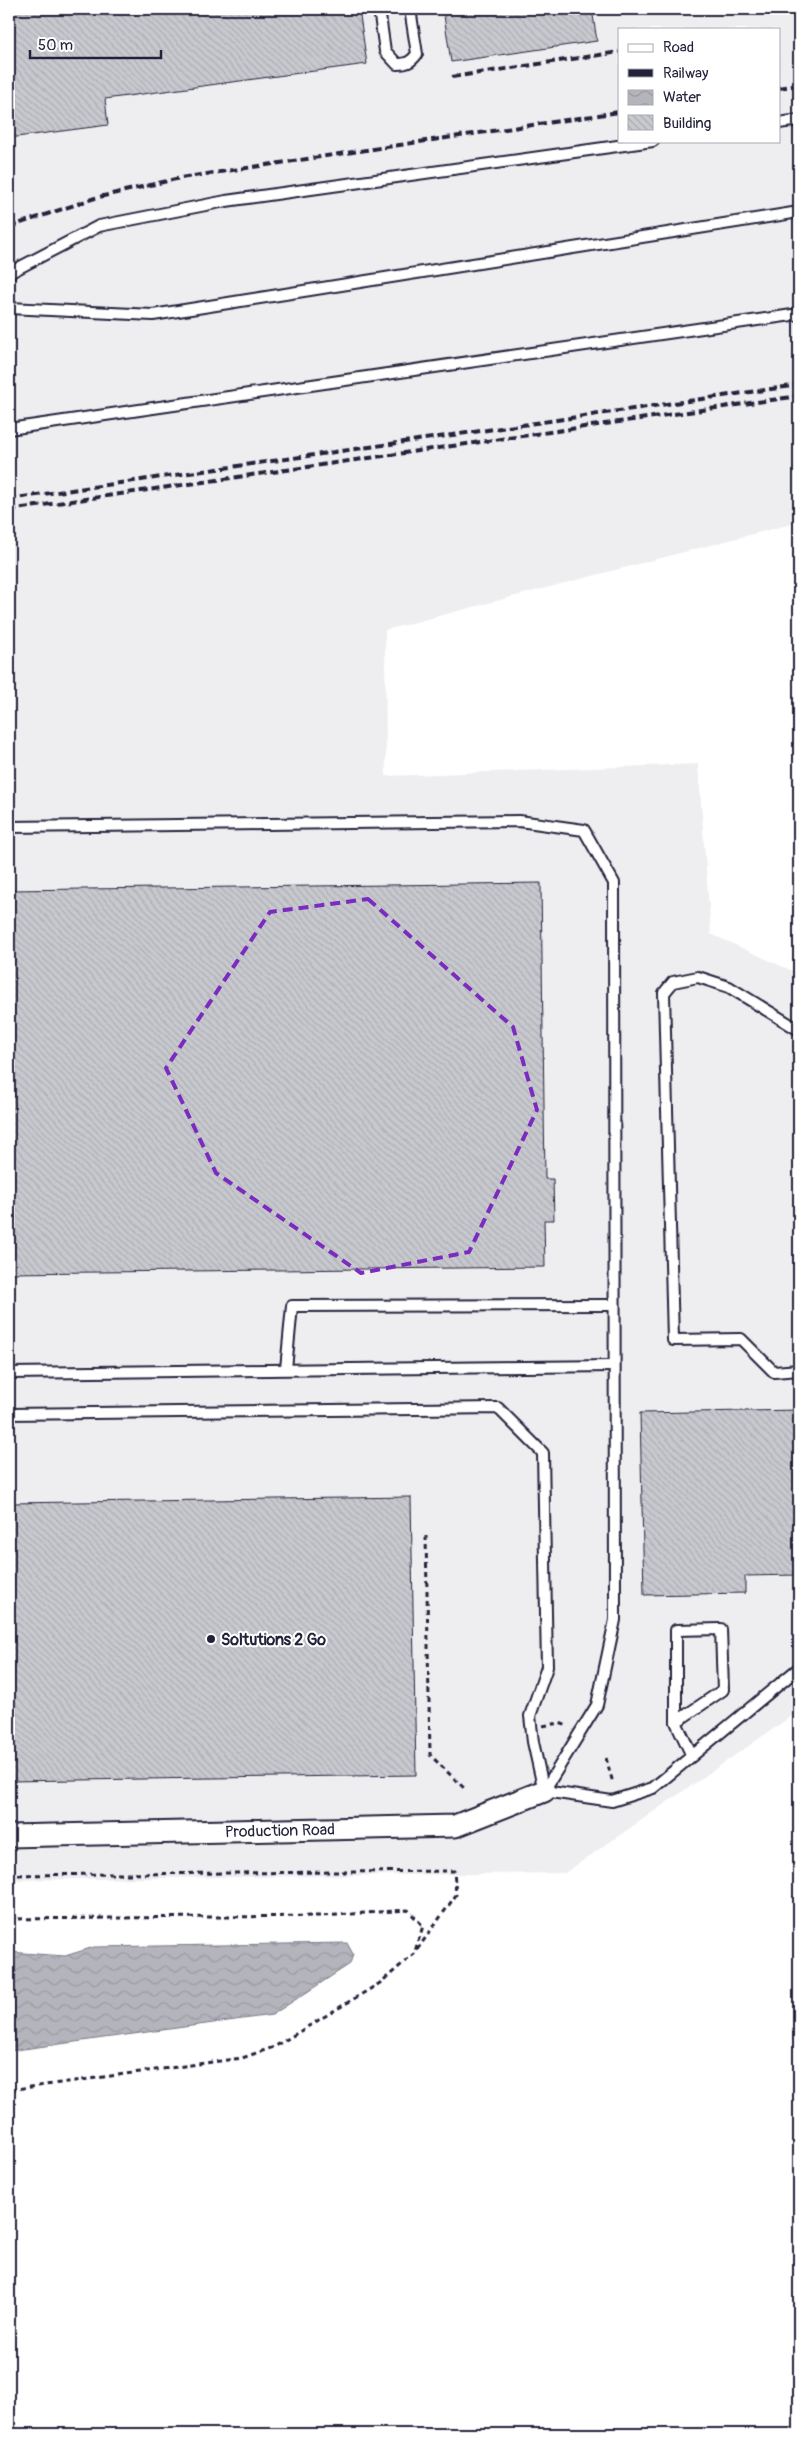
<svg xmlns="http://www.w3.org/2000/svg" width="808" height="2443" font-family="Pangolin,sans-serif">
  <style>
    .built { fill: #eeeef1; fill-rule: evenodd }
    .water { fill: url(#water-waves); stroke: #7a7a88 }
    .building { fill: url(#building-back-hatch); stroke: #22223b }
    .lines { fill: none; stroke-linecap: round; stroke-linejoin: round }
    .service-casing { stroke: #22223b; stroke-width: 14 }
    .minor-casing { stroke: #22223b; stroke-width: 25 }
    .path { stroke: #22223b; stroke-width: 3; stroke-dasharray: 5 4; stroke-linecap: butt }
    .service { stroke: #fff; stroke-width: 10 }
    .minor { stroke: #fff; stroke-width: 21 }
    .rail { stroke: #22223b; stroke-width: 4; stroke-dasharray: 8 4; stroke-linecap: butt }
    .marked { fill: none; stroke: #7b2cbf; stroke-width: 4; stroke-dasharray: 10 6; stroke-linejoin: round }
    .poi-dot { fill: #22223b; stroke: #fff; stroke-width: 2 }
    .labels { text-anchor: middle; stroke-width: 4; stroke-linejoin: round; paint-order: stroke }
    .poi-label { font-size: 16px; font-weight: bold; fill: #22223b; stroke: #fff; text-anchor: start }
    .street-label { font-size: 16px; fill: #22223b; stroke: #fff }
  </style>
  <defs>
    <pattern id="water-waves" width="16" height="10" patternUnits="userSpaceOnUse" patternTransform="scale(1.25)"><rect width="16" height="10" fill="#b4b4bc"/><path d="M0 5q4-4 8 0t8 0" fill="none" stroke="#9a9aa2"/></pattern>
    <pattern id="building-back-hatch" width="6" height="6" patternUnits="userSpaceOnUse" patternTransform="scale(1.25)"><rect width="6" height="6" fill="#c8c8cf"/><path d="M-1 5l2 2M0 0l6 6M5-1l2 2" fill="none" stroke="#acacb3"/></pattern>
  </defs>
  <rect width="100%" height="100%" fill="#fff"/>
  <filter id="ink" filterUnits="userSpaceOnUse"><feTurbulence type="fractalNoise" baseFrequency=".02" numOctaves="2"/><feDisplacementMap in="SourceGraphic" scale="10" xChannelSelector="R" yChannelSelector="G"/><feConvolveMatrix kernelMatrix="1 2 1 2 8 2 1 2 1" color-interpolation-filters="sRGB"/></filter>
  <g filter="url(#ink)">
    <path class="built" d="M9 9H799V522L385 630 386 776 698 764 711 934 799 974V1711L565 1873 9 1880ZM619 29H779V141H619Z"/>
    <polygon class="water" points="347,1943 353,1954 350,1964 272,2015 9,2051 9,1952 65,1956 94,1947"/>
    <g class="building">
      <polygon points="9,9 359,9 367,64 105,99 108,125 9,138"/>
      <polygon points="443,9 592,9 597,41 451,62"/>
      <polygon points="541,883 545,1179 553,1179 554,1220 544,1220 545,1267 9,1273 9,890"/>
      <polygon points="799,1410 799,1575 745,1576 745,1593 644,1595 640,1413"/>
      <polygon points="411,1497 416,1775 9,1781 9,1503"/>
    </g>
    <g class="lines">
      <defs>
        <g id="service">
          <path d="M379 9 385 51 397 64C407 64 411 62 417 54L410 9"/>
          <polyline points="779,123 799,120"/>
          <polyline points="9,273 99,226 226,201 653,141"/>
          <polyline points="9,308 153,315 799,212"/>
          <polyline points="9,429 799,314"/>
          <polyline points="9,827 519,821 584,830 614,883 615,1620 597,1705 544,1791"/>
          <polyline points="799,1030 729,987 698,977 673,982 664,993 673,1340 741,1339 774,1372 799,1370"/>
          <polyline points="286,1369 292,1306 613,1305"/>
          <polyline points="9,1373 613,1366"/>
          <polyline points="9,1414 498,1408 543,1453 547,1667 530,1716 533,1742 544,1791"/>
          <polyline points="676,1722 676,1630 721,1629 723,1690 676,1722 692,1756"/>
          <polyline points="544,1791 612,1801 653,1788 799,1668"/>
        </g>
        <g id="minor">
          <path id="s1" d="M9 1836 455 1826 544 1791"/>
        </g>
      </defs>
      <use href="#service" class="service-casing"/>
      <use href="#minor" class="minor-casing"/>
      <g class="path">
        <polyline points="426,1536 430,1755 466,1790"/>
        <polyline points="543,1726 559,1723 568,1726"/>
        <polyline points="606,1758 613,1783"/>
        <polyline points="9,1875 454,1871 456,1895 414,1954 380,1983 274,2047 242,2058 9,2090"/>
        <polyline points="9,1919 322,1916 408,1910 423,1926 415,1951"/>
      </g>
      <use href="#service" class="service"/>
      <use href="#minor" class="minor"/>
      <g class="rail">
        <polyline points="452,77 619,52"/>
        <polyline points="779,88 799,85"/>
        <polyline points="9,227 95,198 180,178 619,112"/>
        <polyline points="9,499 799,385"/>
        <polyline points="9,510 799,396"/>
      </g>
    </g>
  </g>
  <path class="marked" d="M368 899 513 1027 537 1110 469 1252 361 1273 216 1173 166 1068 270 912Z"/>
  <circle class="poi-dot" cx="211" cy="1639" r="5"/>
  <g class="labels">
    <g class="poi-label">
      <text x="221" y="1645">Soltutions 2 Go</text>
    </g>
    <g class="street-label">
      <text dy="6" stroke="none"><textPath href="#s1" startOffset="271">Production Road</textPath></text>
    </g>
  </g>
  <rect width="808" height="2443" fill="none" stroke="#fff" stroke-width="30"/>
  <rect x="15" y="15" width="778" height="2413" fill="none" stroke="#22223b" stroke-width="2" filter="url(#ink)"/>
  <rect x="618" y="28" width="162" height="115" fill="#ffffff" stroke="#a7a7b1"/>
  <rect x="628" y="44" width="25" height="8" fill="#ffffff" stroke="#a7a7b1"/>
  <text x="663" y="52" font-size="15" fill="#22223b">Road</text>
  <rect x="628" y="69" width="25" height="8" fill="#22223b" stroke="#a7a7b1"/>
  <text x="663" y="78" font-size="15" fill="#22223b">Railway</text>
  <rect x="628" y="90" width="25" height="15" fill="url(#water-waves)" stroke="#a7a7b1"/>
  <text x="663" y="102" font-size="15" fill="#22223b">Water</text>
  <rect x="628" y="115" width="25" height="15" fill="url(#building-back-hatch)" stroke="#a7a7b1"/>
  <text x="663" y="128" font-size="15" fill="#22223b">Building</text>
  <path d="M30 50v8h131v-8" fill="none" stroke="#22223b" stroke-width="2.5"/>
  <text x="38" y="50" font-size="15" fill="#22223b" stroke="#ffffff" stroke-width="4" paint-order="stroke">50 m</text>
</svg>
